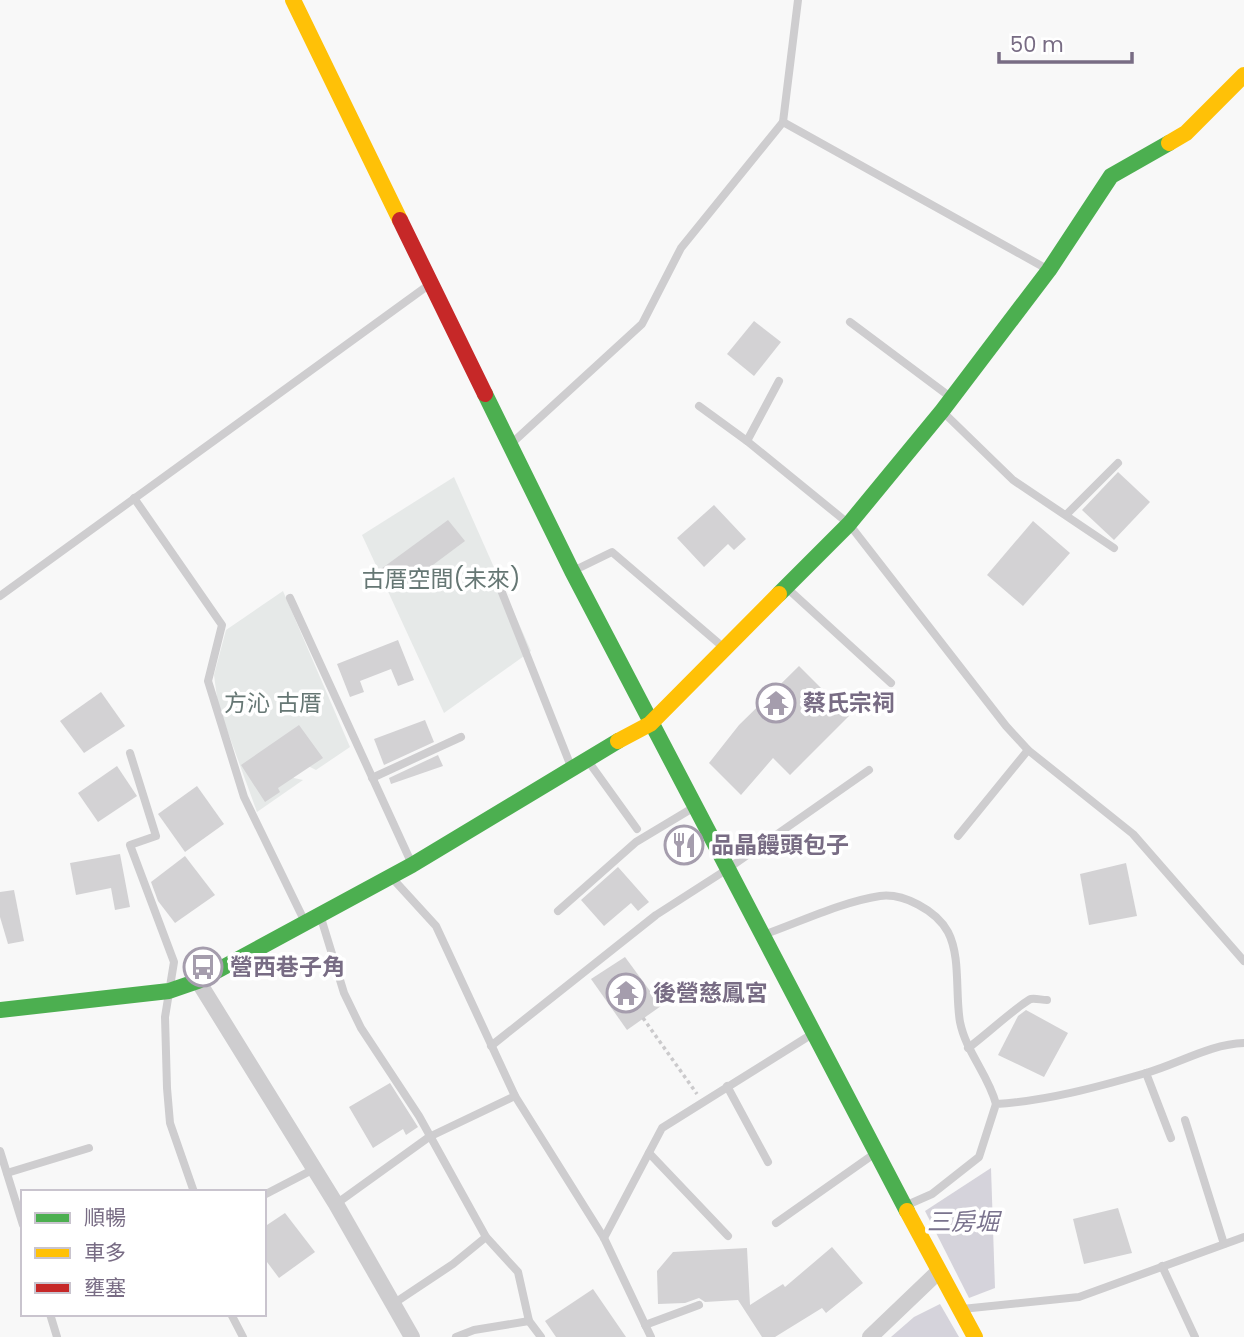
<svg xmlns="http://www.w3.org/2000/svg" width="1244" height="1337" font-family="Poppins,'Noto Sans TC',sans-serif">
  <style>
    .green { fill: #e6e9e8 }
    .water { fill: #d5d3db }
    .building { fill: #d3d2d4 }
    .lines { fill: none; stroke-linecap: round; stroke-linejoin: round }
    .path { stroke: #cbcacc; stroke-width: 3.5; stroke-dasharray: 3.5 3.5; stroke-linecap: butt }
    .lane { stroke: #cecdcf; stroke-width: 8 }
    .street { stroke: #cecdcf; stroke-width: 16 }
    .fast { stroke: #4caf50; stroke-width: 16 }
    .slow { stroke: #ffc107; stroke-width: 16 }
    .jam { stroke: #c62828; stroke-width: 16 }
    .labels { text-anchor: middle; stroke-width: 7; stroke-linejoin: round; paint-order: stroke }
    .park-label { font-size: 23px; fill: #667774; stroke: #fff }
    .poi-label { font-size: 23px; font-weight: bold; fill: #786c84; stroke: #fff; text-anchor: start }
    .water-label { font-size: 24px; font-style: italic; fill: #7a738d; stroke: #fff }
  </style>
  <rect width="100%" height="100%" fill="#f8f8f8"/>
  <g class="green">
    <polygon points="454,477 531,651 444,713 362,535"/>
    <polygon points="283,591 350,747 316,770 310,767 298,751 283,762 294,778 303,780 257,812 218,705 214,675 226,630"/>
  </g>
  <g class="water">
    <polygon points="991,1168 995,1288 969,1298 925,1211"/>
    <polygon points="940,1304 959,1337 891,1337 914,1317"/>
  </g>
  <g class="building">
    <polygon points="754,321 781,342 754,376 727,354"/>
    <polygon points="1118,472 1150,502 1114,540 1082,510"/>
    <polygon points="714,505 746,539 734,550 728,544 704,567 677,538"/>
    <polygon points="448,520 465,541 398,591 381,569"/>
    <polygon points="1033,521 1070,553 1023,606 987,575"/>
    <polygon points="398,640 414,680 398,686 391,669 360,681 364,692 350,697 337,664"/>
    <polygon points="799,666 849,716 790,775 773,758 741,795 709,763 739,725"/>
    <polygon points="101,692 125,726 84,753 60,721"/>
    <polygon points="425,720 434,742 384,765 374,739"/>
    <polygon points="299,725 323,758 278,788 280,792 265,802 241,765"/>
    <polygon points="438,755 443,766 391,784 389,778"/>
    <polygon points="117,766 137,796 98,822 78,793"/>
    <polygon points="197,786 224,824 185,852 158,814"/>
    <polygon points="120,854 130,907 115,910 111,888 76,895 70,863"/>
    <polygon points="185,856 215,895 175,923 158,901 151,882"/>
    <polygon points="1126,863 1137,916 1089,925 1080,874"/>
    <polygon points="618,867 649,902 638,911 631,903 604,926 581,900"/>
    <polygon points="14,890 24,941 8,944 0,917 0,892"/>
    <polygon points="625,957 661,1006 627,1030 591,979"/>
    <polygon points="1026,1010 1068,1033 1044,1077 998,1055 1018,1016"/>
    <polygon points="390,1083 418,1127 406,1135 403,1129 373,1148 349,1107"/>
    <polygon points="1118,1208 1132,1253 1084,1264 1073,1219"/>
    <polygon points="285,1213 315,1252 279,1278 264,1258 264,1227"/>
    <polygon points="832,1247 863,1283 826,1313 822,1308 775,1337 762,1337 738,1300 705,1302 699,1298 685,1303 658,1304 657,1271 673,1252 747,1248 750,1305 783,1284 785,1287"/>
    <polygon points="593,1289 626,1337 556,1337 545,1321"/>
  </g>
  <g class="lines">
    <polyline class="path" points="643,1018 697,1094"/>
    <g class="lane">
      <polyline points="783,122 798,0"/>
      <polyline points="850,322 949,396"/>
      <polyline points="699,406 747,441 849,524 1006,726 1028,750 1133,834 1244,961"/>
      <polyline points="944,413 1013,480 1114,548"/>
      <polyline points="747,441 779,381"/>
      <polyline points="512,443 642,324 681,248 783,122 1047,269"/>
      <polyline points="134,498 222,625 208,681 244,797 304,920"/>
      <polyline points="1067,514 1118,463"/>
      <polyline points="575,570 612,552 723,647"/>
      <polyline points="788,589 891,683"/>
      <polyline points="501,590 570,764"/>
      <polyline points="0,596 430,284"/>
      <polyline points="290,598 411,862"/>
      <polyline points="130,753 156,836 130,845 174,962 165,1017 167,1088 170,1123 194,1192"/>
      <polyline points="588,761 637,829"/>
      <polyline points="372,778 461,737"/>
      <polyline points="958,836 1028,750"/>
      <polyline points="393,879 436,926 515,1096 604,1238 651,1337"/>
      <polyline points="558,911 636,842 691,809"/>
      <polyline points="321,918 344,993 361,1028 419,1116 486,1237 518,1272 529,1321 541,1337"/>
      <path d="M763 935C800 922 841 902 880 896 903 893 936 910 948 932 961 957 955 994 960 1022 966 1052 988 1074 996 1104"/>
      <polyline points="491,1046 656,915 726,870 869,770"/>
      <path d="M968 1048C980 1040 1023 1001 1031 999 1035 998 1042 1000 1047 1000"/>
      <polyline points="1146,1073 1171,1138"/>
      <polyline points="727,1086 768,1162"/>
      <polyline points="1185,1120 1224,1244"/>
      <polyline points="0,1151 23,1225"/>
      <polyline points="649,1153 728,1236"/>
      <polyline points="7,1173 89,1148"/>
      <polyline points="264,1195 314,1169"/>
      <polyline points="336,1204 429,1137 515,1096"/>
      <path d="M907 1205 932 1194 979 1157 996 1104C1046 1101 1098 1087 1146 1073 1178 1064 1210 1044 1244 1043"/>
      <polyline points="776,1223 874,1154"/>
      <polyline points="604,1238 662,1128 809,1036"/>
      <polyline points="1162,1266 1195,1337"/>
      <polyline points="393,1304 453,1264 486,1237"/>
      <polyline points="962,1309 1079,1297 1244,1237"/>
      <polyline points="50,1314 57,1337"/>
      <polyline points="231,1314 243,1337"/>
      <polyline points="645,1325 699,1305"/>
      <polyline points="456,1337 474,1330 529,1321"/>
    </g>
    <g class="street">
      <polyline points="198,981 336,1204 412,1337"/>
      <polyline points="870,1337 938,1272"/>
    </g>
    <g class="fast">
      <polyline points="485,394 572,571 907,1211"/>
      <polyline points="779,594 849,524 942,411 1049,270 1111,176 1169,143"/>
      <polyline points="0,1010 169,991 198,981 412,865 618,741"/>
    </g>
    <g class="slow">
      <polyline points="293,0 400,220"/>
      <polyline points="1169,143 1186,133 1244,75"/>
      <polyline points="618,741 650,724 779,594"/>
      <polyline points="907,1211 975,1337"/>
    </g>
    <polyline class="jam" points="400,220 485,394"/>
  </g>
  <defs>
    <symbol id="temple-ring" viewBox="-11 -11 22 22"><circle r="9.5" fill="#fff" stroke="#a59dad" stroke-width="1.5"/><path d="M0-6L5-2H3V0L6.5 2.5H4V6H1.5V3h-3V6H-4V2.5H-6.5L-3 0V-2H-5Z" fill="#a59dad"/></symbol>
    <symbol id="restaurant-ring" viewBox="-11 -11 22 22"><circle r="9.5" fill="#fff" stroke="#a59dad" stroke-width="1.5"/><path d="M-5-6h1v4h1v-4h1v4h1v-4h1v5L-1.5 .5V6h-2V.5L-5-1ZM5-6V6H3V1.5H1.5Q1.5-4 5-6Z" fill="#a59dad"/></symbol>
    <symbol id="bus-ring" viewBox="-11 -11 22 22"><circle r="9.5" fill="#fff" stroke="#a59dad" stroke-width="1.5"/><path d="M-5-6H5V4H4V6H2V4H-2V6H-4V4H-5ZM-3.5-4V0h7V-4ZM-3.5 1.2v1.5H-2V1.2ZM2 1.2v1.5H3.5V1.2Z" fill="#a59dad"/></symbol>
  </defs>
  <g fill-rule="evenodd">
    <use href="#temple-ring" x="754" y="681" width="44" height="44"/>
    <use href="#restaurant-ring" x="662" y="823" width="44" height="44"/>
    <use href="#bus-ring" x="181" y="945" width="44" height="44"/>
    <use href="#temple-ring" x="604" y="971" width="44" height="44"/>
  </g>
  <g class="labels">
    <g class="park-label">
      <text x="441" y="587">古厝空間(未來)</text>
      <text x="273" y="711">方沁 古厝</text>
    </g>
    <g class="poi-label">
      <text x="803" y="711">蔡氏宗祠</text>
      <text x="711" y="853">品晶饅頭包子</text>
      <text x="230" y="975">營西巷子角</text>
      <text x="653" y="1001">後營慈鳳宮</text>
    </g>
    <g class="water-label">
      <text x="963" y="1230">三房堀</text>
    </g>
  </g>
  <rect x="21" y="1190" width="245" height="126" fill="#ffffff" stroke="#c9c4ce" stroke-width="2"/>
  <rect x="35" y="1213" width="35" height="10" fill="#4caf50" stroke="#c9c4ce" stroke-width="2"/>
  <text x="84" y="1225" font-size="21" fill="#786c84">順暢</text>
  <rect x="35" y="1248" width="35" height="10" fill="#ffc107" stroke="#c9c4ce" stroke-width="2"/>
  <text x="84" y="1260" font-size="21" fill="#786c84">車多</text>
  <rect x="35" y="1283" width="35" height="10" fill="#c62828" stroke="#c9c4ce" stroke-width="2"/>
  <text x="84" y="1295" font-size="21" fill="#786c84">壅塞</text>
  <path d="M999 52v10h133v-10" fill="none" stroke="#786c84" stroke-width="3.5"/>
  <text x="1010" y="52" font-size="21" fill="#786c84" stroke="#ffffff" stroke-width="5" paint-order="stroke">50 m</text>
</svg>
